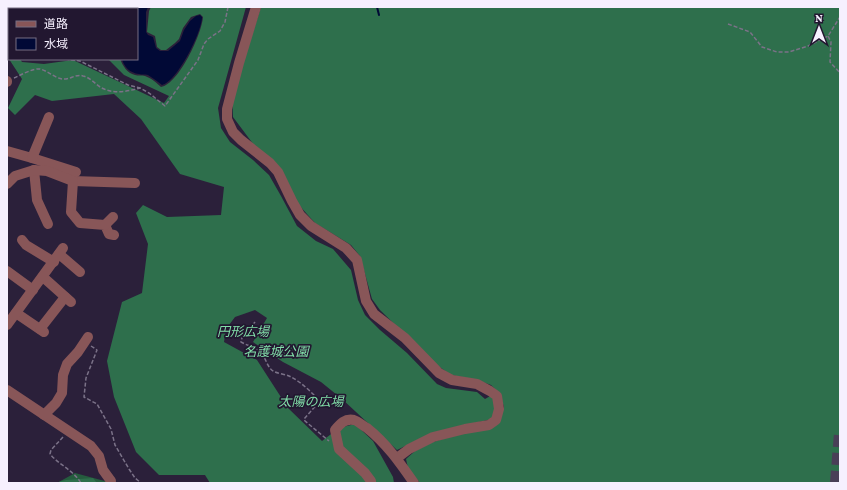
<svg xmlns="http://www.w3.org/2000/svg" width="847" height="490" font-family="'Crimson Pro','Noto Sans JP',serif">
  <style>
    .green { fill: #255c3e }
    .forest { fill: #2e6f4c }
    .water { fill: #010936 }
    .lines { fill: none; stroke-linecap: round; stroke-linejoin: round }
    .stream { stroke: #010936; stroke-width: 2 }
    .highway-tunnel { stroke: #493f57; stroke-width: 12; stroke-dasharray: 12 6; stroke-linecap: butt }
    .path { stroke: #7b7288; stroke-width: 1.5; stroke-dasharray: 4 2; stroke-linecap: butt }
    .minor { stroke: #885658; stroke-width: 10 }
    .labels { text-anchor: middle; stroke-width: 3.5; stroke-linejoin: round; paint-order: stroke }
    .park-label { font-size: 13px; font-style: italic; fill: #82dfa9; stroke: #221730 }
  </style>
  <rect width="100%" height="100%" fill="#2b203a"/>
  <polygon class="green" points="75,473 112,483 57,483"/>
  <g class="forest">
    <path d="M151 7H246L218 108 221 128 230 142 253 160 269 175 281 196 297 226 316 241 333 249 351 270 358 300 365 315 380 330 407 353 437 384 446 388 477 392 485 399 492 395 495 407 492 419 432 433 397 450 342 399 321 382 283 362 253 342 267 318 255 310 235 317 226 329 224 342 257 360 288 408 322 441 339 428 355 424 373 441 393 477 394 483H210L205 475H159L136 452 114 397 107 361 122 302 142 293 148 244 136 213 143 205 167 217 221 215 224 187 180 174 141 119 114 94 52 101 35 95 15 115 8 108 22 79 7 56V45L9 47V59H20L22 62 44 64 73 60 164 103 169 96 124 75 108 59H120C123 66 127 73 135 75 138 76 142 75 145 76 151 78 157 83 161 87 179 84 202 33 203 17L200 14 191 17 183 28 179 39 175 43 166 50H161L157 47 155 36 147 32 149 11Z"/>
    <polygon points="261,7 840,7 840,483 420,483 408,468 406,459 415,451 430,443 499,421 504,407 500,394 491,385 477,380 451,375 434,363 380,310 372,299 360,256 351,245 315,223 298,204 233,117 232,97"/>
    <polygon points="93,478 97,483 55,483 66,480"/>
  </g>
  <path class="water" d="M113 7H148L146 12V32L148 35 153 37 156 48 160 51H168L180 41 184 30 190 21 196 16 200 15 202 17C202 32 177 82 162 85 158 82 153 78 148 75 145 74 142 75 139 74 130 73 124 67 122 59H137V9H114Z"/>
  <g class="lines">
    <polyline class="stream" points="377,7 379,15"/>
    <polyline class="highway-tunnel" points="836,483 840,433"/>
    <g class="path">
      <polyline points="30,9 30,7"/>
      <polyline points="728,24 750,32 762,47 777,52 789,52 808,46 828,36 840,17"/>
      <polyline points="828,36 831,42 830,62 840,73"/>
      <polyline points="65,59 80,61 128,85 140,88"/>
      <path d="M14 78C21 75 33 68 40 69 49 71 56 80 66 79 72 78 77 74 83 76 92 78 96 86 104 89 115 94 129 91 140 88L149 93 165 106 198 60 204 44 208 39 220 31 225 22 228 7"/>
      <path d="M255 322 242 338 241 342C248 346 256 347 261 353 266 358 267 367 273 371 278 374 286 374 291 377 301 382 310 391 318 399V403L304 419 305 421 329 441"/>
      <polyline points="91,346 97,350 86,378 84,397 97,404 111,429 115,445 129,469 135,478 141,483"/>
      <path d="M63 437 51 450 50 454C59 465 72 469 81 483"/>
    </g>
    <g class="minor">
      <polyline points="256,7 239,63 227,109 227,119 233,132 241,140 270,163 278,172 292,201 300,215 311,226 346,248 357,260 366,301 374,314 405,338 439,373 452,380 477,384 490,391 497,396 499,409 496,420 489,425 465,429 433,437 409,449 397,458"/>
      <polyline points="7,81 7,82"/>
      <polyline points="7,151 32,158 76,172"/>
      <polyline points="32,158 49,117"/>
      <polyline points="34,170 37,200 48,224"/>
      <polyline points="73,181 135,183"/>
      <polyline points="7,184 15,176 34,170 47,171 73,181 71,212 80,223 105,225 109,234 114,235"/>
      <polyline points="105,225 113,217"/>
      <polyline points="22,240 26,245 54,262"/>
      <polyline points="59,254 80,272"/>
      <polyline points="7,271 33,290"/>
      <polyline points="43,277 71,302"/>
      <polyline points="16,313 44,332"/>
      <polyline points="7,325 63,248"/>
      <polyline points="40,329 65,297"/>
      <polyline points="7,390 91,446 99,456 103,470 111,481"/>
      <polyline points="44,415 56,403 62,393 63,375 67,364 78,352 88,337"/>
      <path d="M371 483V481L365 473 339 449 335 430C340 424 345 418 354 420 358 421 363 426 367 428 387 444 400 463 414 483"/>
    </g>
  </g>
  <g class="labels">
    <g class="park-label">
      <text x="243" y="336">円形広場</text>
      <text x="276" y="356">名護城公園</text>
      <text x="311" y="406">太陽の広場</text>
    </g>
  </g>
  <rect width="847" height="490" fill="none" stroke="#f6f0fe" stroke-width="16"/>
  <rect x="8" y="8" width="130" height="52" fill="#221730" stroke="#776e82"/>
  <rect x="16" y="21" width="20" height="6" fill="#885658" stroke="#776e82"/>
  <text x="44" y="28" font-size="12" fill="#f6f0fe">道路</text>
  <rect x="16" y="38" width="20" height="12" fill="#010936" stroke="#776e82"/>
  <text x="44" y="48" font-size="12" fill="#f6f0fe">水域</text>
  <g transform="translate(819 28)" stroke="#221730" stroke-width="3" paint-order="stroke">
  <path d="M0-3L7 15L0 10L-7 15Z" fill="#f6f0fe"/>
  <text y="-6" font-size="11" font-weight="bold" text-anchor="middle" fill="#f6f0fe">N</text>
  </g>
</svg>
